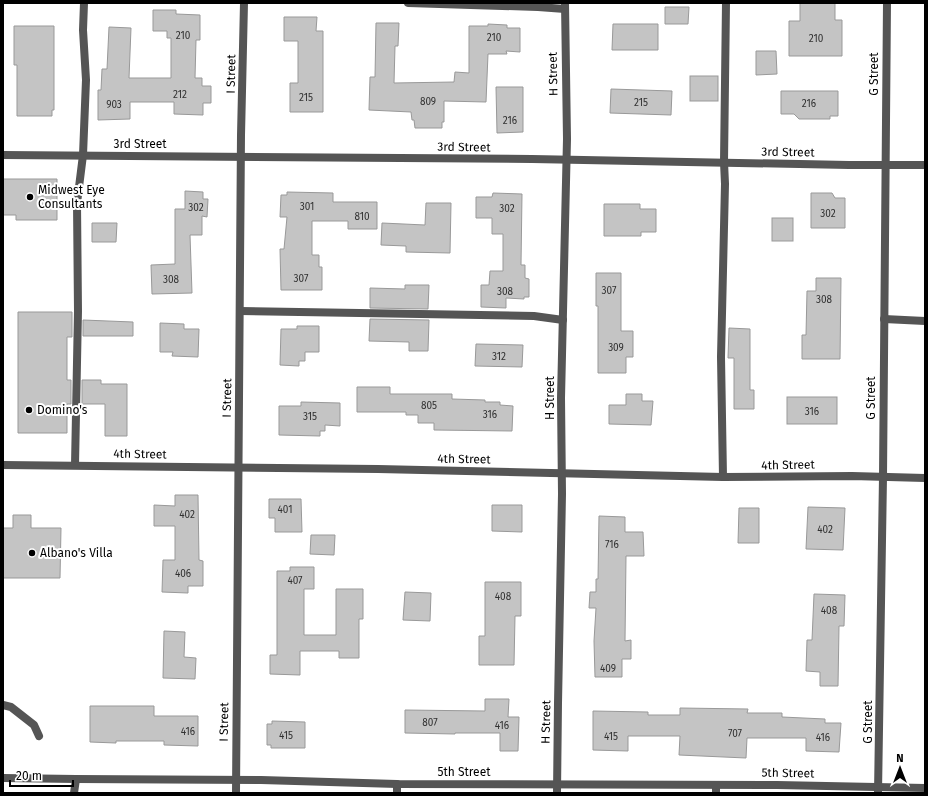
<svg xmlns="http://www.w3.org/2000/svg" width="928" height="796" font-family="'Fira Sans',sans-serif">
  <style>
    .building { fill: #c4c4c4; stroke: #999 }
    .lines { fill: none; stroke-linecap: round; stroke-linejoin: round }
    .service { stroke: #555; stroke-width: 8 }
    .minor { stroke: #555; stroke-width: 8 }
    .tertiary { stroke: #555; stroke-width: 8 }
    .poi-dot { fill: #000; stroke: #fff; stroke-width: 1.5 }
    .labels { text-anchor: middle; stroke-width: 4; stroke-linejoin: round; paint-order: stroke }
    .number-label { font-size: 10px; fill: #313131 }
    .street-label { font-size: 12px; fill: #000; stroke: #fff }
    .poi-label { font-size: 12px; fill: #000; stroke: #fff; text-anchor: start }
  </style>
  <rect width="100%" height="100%" fill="#fff"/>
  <g class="building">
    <polygon points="800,3 835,3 835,20 842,20 842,56 789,56 789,21 800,21"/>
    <polygon points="665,7 689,7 688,24 665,24"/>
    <polygon points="153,10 176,10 176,14 200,15 200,40 196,40 195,78 202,78 202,86 211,86 211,103 203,103 203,115 174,114 174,102 130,102 130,119 98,120 98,90 101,90 102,69 107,69 109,27 131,28 129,78 171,78 171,38 167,38 167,31 153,31"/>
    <polygon points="284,17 317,17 316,31 323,31 323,112 290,112 290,83 298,83 298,41 284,41"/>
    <polygon points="376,23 399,23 398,46 395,46 394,83 454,82 455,72 469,73 469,26 488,26 488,24 507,25 507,28 520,28 520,52 506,51 507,54 488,54 486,102 444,101 444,122 442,122 442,128 415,128 414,120 412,120 411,112 369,110 370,77 375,77"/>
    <polygon points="613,24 658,24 658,50 612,50"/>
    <polygon points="14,26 54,26 54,110 52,110 52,116 17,116 17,65 14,65"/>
    <polygon points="756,51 776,51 777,74 756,75"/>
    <rect x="690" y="76" width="28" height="25"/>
    <polygon points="496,87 523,87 523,132 497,133"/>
    <polygon points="611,89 672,91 671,115 610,113"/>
    <polygon points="781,91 838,91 838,116 830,116 830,119 799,119 794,114 781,114"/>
    <polygon points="3,179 57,179 57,220 16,220 16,215 3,215"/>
    <polygon points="185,191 203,192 203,199 208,199 207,217 202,216 202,235 190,235 192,293 152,294 151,265 175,264 175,209 185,209"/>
    <polygon points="287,192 333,193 333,202 377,202 377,229 348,229 348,221 312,221 312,255 319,255 319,267 322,267 322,290 281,290 280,249 284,249 287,217 280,217 281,195 287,195"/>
    <polygon points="493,193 522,194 521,265 525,265 525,278 529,279 529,297 524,297 524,299 506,298 506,308 481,307 481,285 489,285 490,271 503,271 503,234 492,234 492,218 476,218 476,197 492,197"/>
    <polygon points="811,193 832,193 835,198 845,198 845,228 811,228"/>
    <polygon points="426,203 451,203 450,253 406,252 406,246 381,245 382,223 425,225"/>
    <polygon points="604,204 640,204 640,209 656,209 656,232 641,232 641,236 604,236"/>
    <rect x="772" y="218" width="21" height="23"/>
    <polygon points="92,223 117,223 116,242 92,242"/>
    <polygon points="596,273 621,273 621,331 633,331 633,357 626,357 626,373 598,373 598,306 596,306"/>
    <polygon points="816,278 841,278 840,359 802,359 802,335 806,335 807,291 816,291"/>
    <polygon points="405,285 429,285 428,309 370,308 370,288 405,289"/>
    <polygon points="18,312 72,312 72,337 67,337 67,380 71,380 71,404 67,404 67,433 18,433"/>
    <polygon points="370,319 429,320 428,351 409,351 409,342 369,341"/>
    <polygon points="83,320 133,322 133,336 83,336"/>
    <polygon points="160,323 184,324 184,329 199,329 198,357 172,356 173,352 160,352"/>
    <polygon points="297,326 319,326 319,352 305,352 305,361 299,361 299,366 280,365 281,329 297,329"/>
    <polygon points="729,328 750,329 750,390 754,390 754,409 734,409 734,358 728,358"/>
    <polygon points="476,344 523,345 522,367 475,366"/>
    <polygon points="82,380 101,380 101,384 127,384 127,436 105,436 105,404 82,404"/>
    <polygon points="357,387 390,387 390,394 452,394 452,399 485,400 485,402 500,402 500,405 513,406 512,431 434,430 434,423 418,423 418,415 406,415 406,412 357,412"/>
    <polygon points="626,394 642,394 642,401 653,401 651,425 609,424 609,405 626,405"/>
    <rect x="787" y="397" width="50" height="27"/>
    <polygon points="301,402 340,403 340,426 325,425 325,431 320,431 320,436 279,435 279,406 301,406"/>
    <polygon points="175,495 198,495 199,560 203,561 203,586 188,586 188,593 162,592 163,560 175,560 175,526 154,526 154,505 175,506"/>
    <polygon points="269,499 301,499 302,532 275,532 275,518 269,518"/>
    <polygon points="492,505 522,505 522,532 492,531"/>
    <polygon points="808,507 845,508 843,550 806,549"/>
    <polygon points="739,508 759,508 759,543 738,543"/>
    <polygon points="13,515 31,515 31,528 61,528 60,578 3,578 3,528 13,528"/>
    <polygon points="599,516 625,517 625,532 643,532 644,556 626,556 625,641 631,640 631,659 622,659 622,677 595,677 594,641 596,608 589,608 590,592 596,592 596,579 598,579"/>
    <polygon points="311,535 335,535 334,555 310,554"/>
    <polygon points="290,567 314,567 314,589 304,589 304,635 336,635 336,589 363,589 363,619 359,619 359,658 339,658 339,651 300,651 300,675 270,674 270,655 277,655 277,571 290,571"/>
    <polygon points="485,582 521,582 521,616 515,616 514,665 479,665 479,636 485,636"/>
    <polygon points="405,592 431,593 430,621 403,620"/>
    <polygon points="814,594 845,595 844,626 839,626 838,686 820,686 820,672 806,671 807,640 812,640"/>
    <polygon points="164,631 185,632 184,657 196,658 195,679 163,678"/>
    <polygon points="485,699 509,699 508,717 519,717 518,751 500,751 500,733 455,733 455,734 405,733 405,710 485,711"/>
    <polygon points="90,706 154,706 154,716 198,716 198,746 164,745 164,741 116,741 116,743 90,742"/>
    <polygon points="680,708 748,709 747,713 782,713 782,717 825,719 825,723 841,723 839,752 806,751 806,738 747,738 746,758 679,755 680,736 628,736 628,751 593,750 593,711 648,712 648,715 680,715"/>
    <polygon points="272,721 305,722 305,748 271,748 271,745 267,745 267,724 272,724"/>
  </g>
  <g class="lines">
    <g class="service">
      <polyline points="408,3 538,7 565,9"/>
      <polyline points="240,311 534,316 563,320"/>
      <polyline points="884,319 925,321"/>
      <polyline points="75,465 78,311 77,203 83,155 86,80 83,30 84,3"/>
      <polyline points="723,477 721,357 725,184 724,162 726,3"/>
      <polyline points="3,705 11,707 34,725 39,736"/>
      <polyline points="397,784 397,793"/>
      <polyline points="74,793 76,779"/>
      <polyline points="716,793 716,785"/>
    </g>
    <g class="minor">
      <polyline points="3,155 532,159 849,165 925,165"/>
      <polyline points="3,465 378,469 723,477 852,476 925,478"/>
      <polyline points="3,778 76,779 261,780 397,784 777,785 925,788"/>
      <polyline points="557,793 558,703 562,494 561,398 567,139 565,3"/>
      <polyline points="878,793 883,477 887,3"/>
    </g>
    <polyline class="tertiary" points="236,793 241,135 244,3"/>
  </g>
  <g class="poi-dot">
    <circle cx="30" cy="197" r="4"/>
    <circle cx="29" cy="410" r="4"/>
    <circle cx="32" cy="553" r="4"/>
  </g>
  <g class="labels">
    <g class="number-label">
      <text x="183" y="39">210</text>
      <text x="494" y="41">210</text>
      <text x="816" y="42">210</text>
      <text x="180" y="98">212</text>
      <text x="306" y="101">215</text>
      <text x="428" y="105">809</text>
      <text x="641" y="106">215</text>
      <text x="809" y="107">216</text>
      <text x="114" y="108">903</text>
      <text x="510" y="124">216</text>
      <text x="307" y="210">301</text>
      <text x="196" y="211">302</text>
      <text x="507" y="212">302</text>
      <text x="828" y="217">302</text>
      <text x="362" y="220">810</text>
      <text x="301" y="282">307</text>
      <text x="171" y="283">308</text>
      <text x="609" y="294">307</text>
      <text x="505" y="295">308</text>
      <text x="824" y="303">308</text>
      <text x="616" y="351">309</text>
      <text x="499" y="360">312</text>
      <text x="429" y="409">805</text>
      <text x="812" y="415">316</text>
      <text x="490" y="418">316</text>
      <text x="310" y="420">315</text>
      <text x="285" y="513">401</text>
      <text x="187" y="518">402</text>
      <text x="825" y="533">402</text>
      <text x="612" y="548">716</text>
      <text x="183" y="577">406</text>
      <text x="295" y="584">407</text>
      <text x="503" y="600">408</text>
      <text x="829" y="614">408</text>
      <text x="608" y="672">409</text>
      <text x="430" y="726">807</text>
      <text x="502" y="729">416</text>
      <text x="188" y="735">416</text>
      <text x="735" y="737">707</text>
      <text x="286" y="739">415</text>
      <text x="611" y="740">415</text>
      <text x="823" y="741">416</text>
    </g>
    <g class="street-label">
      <text transform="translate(231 74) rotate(-89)" y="4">I Street</text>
      <text transform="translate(553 74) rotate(-91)" y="4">H Street</text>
      <text transform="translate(874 74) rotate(-90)" y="4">G Street</text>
      <text x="140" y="148">3rd Street</text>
      <text transform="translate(464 147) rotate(1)" y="4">3rd Street</text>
      <text transform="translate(788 152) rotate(1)" y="4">3rd Street</text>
      <text transform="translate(227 398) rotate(-89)" y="4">I Street</text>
      <text transform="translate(550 398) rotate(-90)" y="4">H Street</text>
      <text transform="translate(871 398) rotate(-90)" y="4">G Street</text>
      <text transform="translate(140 454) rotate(1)" y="4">4th Street</text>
      <text transform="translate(464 459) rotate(1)" y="4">4th Street</text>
      <text transform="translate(788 465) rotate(-1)" y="4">4th Street</text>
      <text transform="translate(224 722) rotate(-89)" y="4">I Street</text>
      <text transform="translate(546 722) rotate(-89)" y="4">H Street</text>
      <text transform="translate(868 722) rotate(-90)" y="4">G Street</text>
      <text x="464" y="776">5th Street</text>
      <text transform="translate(788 773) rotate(1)" y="4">5th Street</text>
    </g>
    <g class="poi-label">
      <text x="38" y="194">Midwest Eye<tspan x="38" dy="14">Consultants</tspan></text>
      <text x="37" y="414">Domino's</text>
      <text x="40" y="557">Albano's Villa</text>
    </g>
  </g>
  <rect width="928" height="796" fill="none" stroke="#000000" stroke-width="8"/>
  <g transform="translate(900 768)" stroke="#ffffff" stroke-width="3" paint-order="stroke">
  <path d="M0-3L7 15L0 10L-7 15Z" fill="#000000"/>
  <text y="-6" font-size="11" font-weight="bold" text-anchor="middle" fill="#000000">N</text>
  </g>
  <path d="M10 780v6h63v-6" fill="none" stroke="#000000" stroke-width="2"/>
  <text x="16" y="780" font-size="12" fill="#000000" stroke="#ffffff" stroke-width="3" paint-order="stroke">20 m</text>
</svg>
